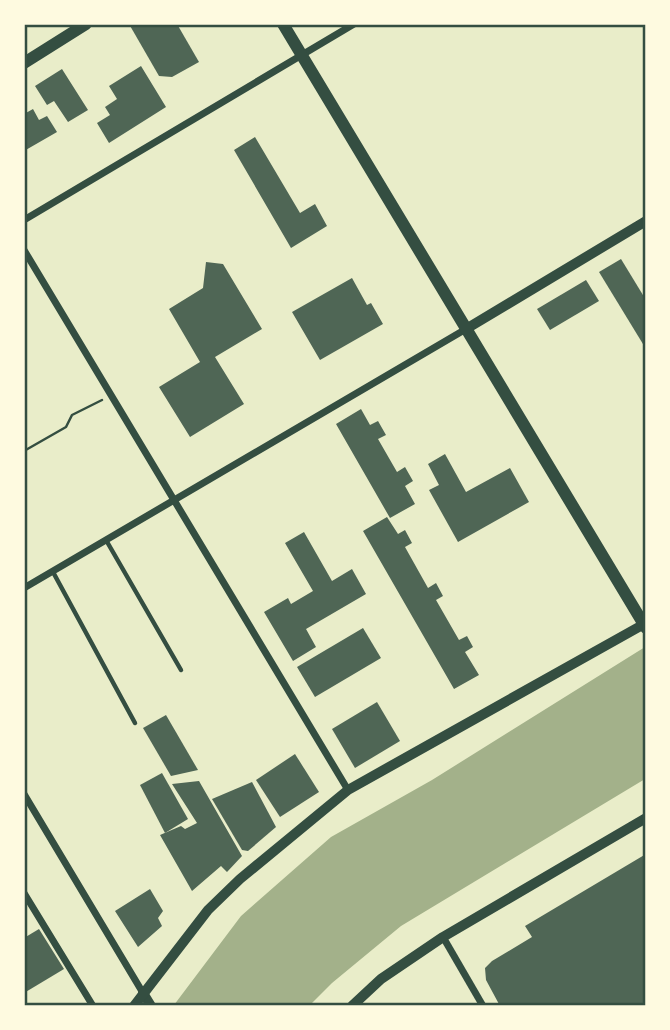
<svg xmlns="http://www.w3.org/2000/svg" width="670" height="1030" font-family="Manrope,sans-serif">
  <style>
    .water { fill: #a3b18a }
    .building { fill: #4f6655 }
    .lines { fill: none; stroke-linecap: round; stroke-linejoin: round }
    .path { stroke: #344e41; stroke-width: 2.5 }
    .service { stroke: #344e41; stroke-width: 4.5 }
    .minor { stroke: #344e41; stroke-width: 7 }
    .tertiary { stroke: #344e41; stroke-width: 10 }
    .secondary { stroke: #344e41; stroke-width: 12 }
    .neatline { fill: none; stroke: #344e41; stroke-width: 2.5 }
  </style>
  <rect width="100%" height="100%" fill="#e9edc9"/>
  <polygon class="water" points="645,647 645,779 401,926 332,983 310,1005 174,1005 241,916 331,837 432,780"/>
  <g class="building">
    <polygon points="129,24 177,24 199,62 172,77 159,76"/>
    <polygon points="141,66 166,107 109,143 97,123 110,115 105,107 117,99 109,86"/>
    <polygon points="62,69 88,110 68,122 54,101 47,105 35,86"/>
    <polygon points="33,109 39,120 47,116 57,132 24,151 24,114"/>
    <polygon points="255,137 300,213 315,204 327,226 291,248 234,150"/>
    <polygon points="621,259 646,300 646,349 599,272"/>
    <polygon points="206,262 223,264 262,329 215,357 244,404 190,437 159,387 200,362 169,309 203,288"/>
    <polygon points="352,278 367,305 371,303 383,324 320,360 292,312"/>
    <polygon points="586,280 599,301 550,330 537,309"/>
    <polygon points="361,409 370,425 378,421 386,435 378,439 397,472 405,467 413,481 405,486 415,504 390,518 336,424"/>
    <polygon points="445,454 466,492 510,468 529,502 458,542 429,490 439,485 428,464"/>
    <polygon points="387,517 398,534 405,530 412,543 405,547 428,588 436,583 443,596 436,600 459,640 467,636 473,647 465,652 479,675 454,689 363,531"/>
    <polygon points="304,532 332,581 352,569 366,594 306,629 316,647 293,661 264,612 288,598 291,604 313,591 285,543"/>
    <polygon points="363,628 381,658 315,697 297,667"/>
    <polygon points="377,702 400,741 355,768 332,729"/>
    <polygon points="166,715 198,770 171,776 143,728"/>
    <polygon points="295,754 319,792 280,817 256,780"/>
    <polygon points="162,773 188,819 165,833 140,785"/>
    <polygon points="199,781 242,856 227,872 221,866 192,891 160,835 181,826 185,829 197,823 172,784"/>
    <polygon points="252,782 276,827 248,851 242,850 212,799"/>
    <polygon points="646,854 646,1006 500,1006 486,980 485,968 492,961 532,937 525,926"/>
    <polygon points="150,889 163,911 158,918 162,926 138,947 115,911"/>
    <polygon points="39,929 64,969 24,993 24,938"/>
  </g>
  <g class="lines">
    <polyline class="path" points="24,451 66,427 72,415 102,400"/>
    <g class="service">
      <polyline points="106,540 181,670"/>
      <polyline points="53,572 135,723"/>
    </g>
    <g class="minor">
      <polyline points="24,220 354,24"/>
      <polyline points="24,250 348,790"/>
      <polyline points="24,588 466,329"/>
      <polyline points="24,794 143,993"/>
      <polyline points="24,893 93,1006"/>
      <polyline points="443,937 483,1006"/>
    </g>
    <g class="tertiary">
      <polyline points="466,329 646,221"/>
      <polyline points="143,993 151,1006"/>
      <polyline points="134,1006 208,910 240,879 348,790 646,623"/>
      <polyline points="352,1006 381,979 443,937 646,818"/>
    </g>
    <g class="secondary">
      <polyline points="283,24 646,628"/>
      <polyline points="24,63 86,24"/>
    </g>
  </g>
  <rect width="670" height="1030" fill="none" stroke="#fefae0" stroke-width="52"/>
  <rect x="26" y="26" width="618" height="978" class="neatline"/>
</svg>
